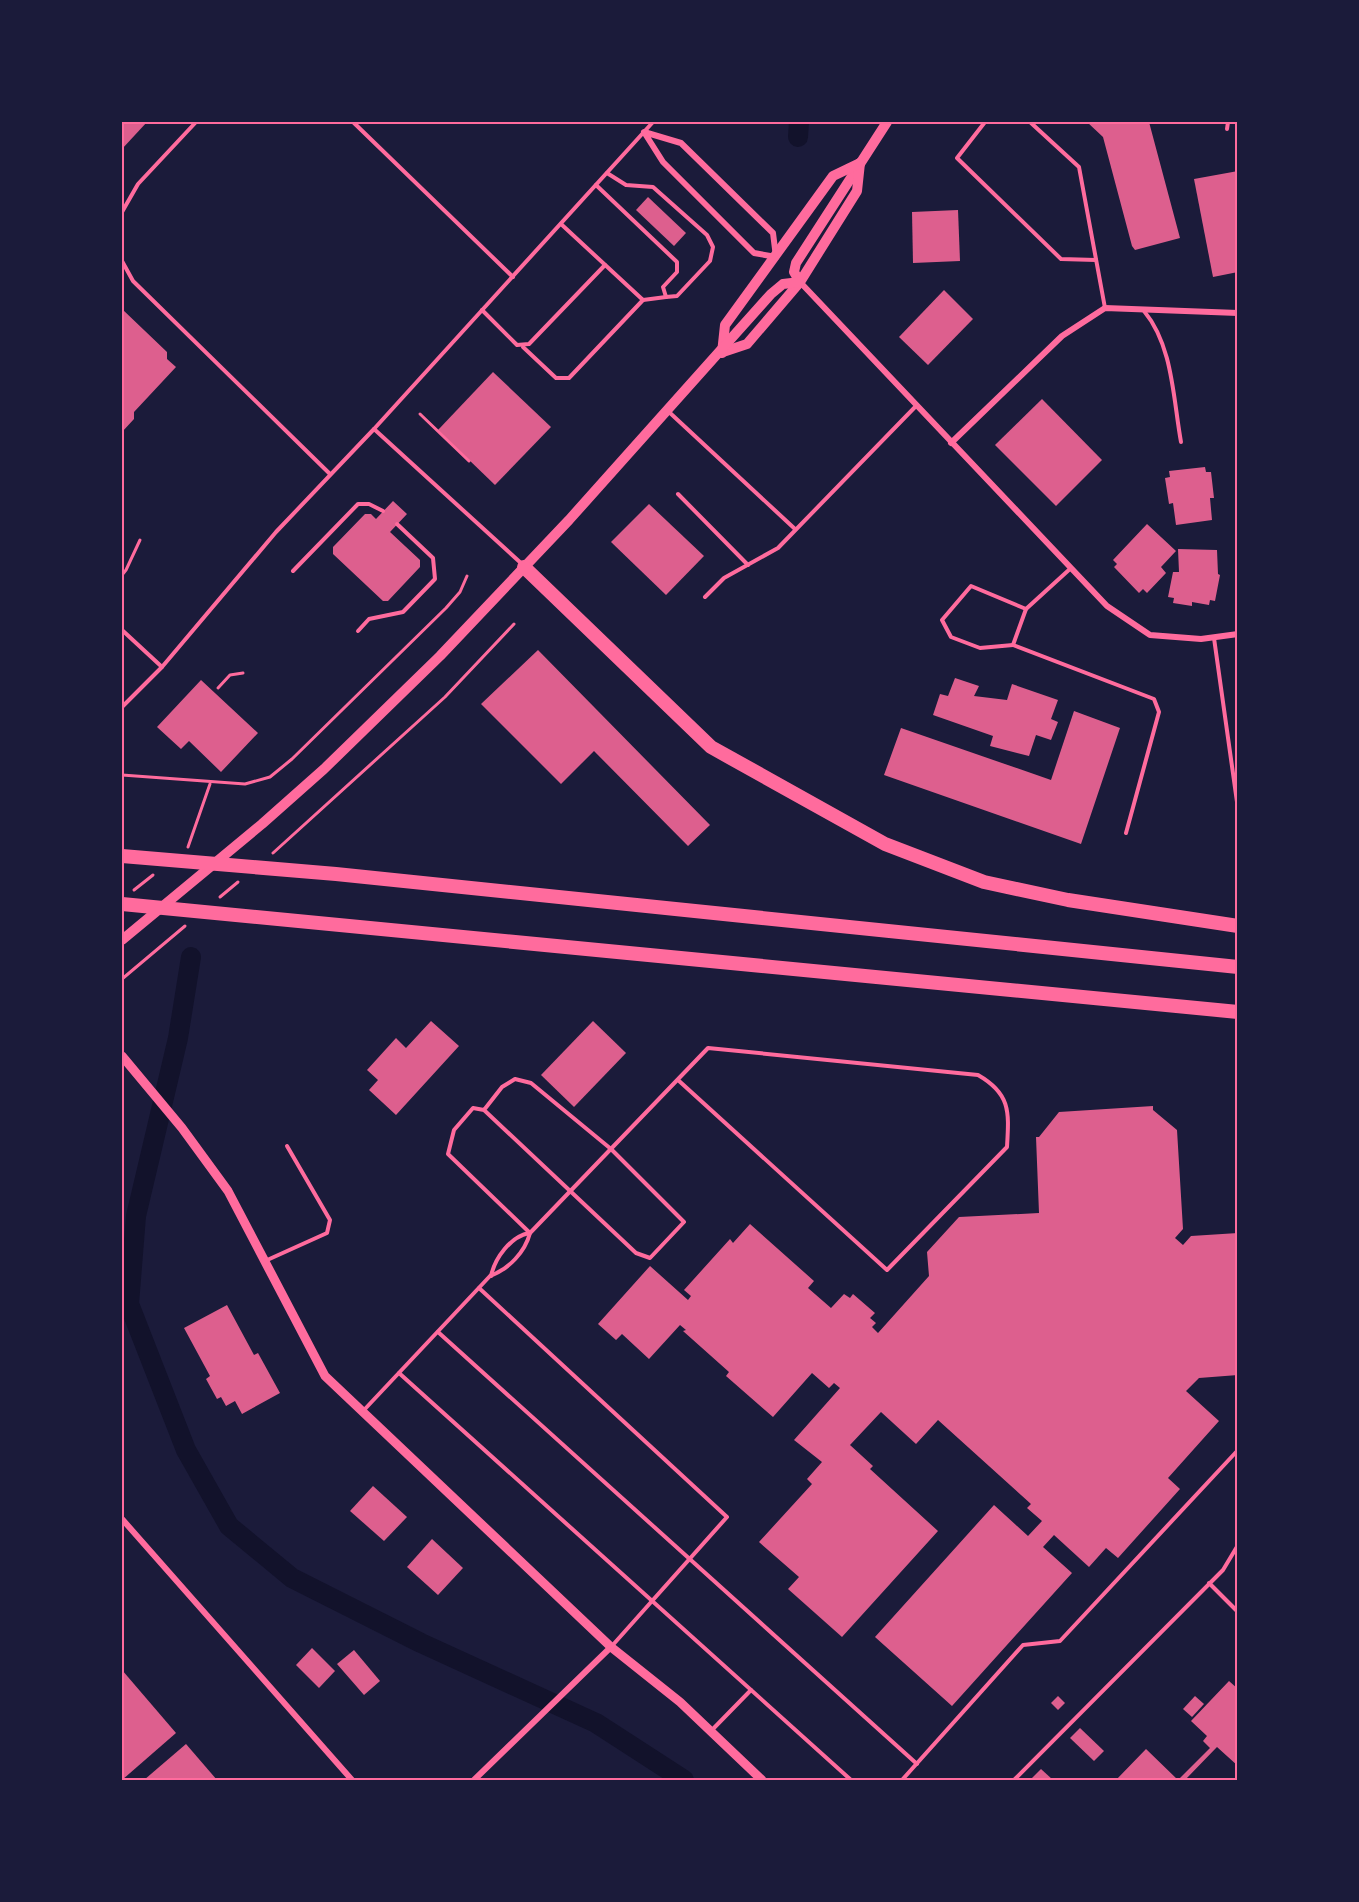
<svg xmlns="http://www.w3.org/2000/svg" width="1359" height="1902" font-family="'Noto Serif',serif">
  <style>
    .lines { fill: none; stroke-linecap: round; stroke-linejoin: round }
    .canal { stroke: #12122b; stroke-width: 20 }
    .building { fill: #dd5f8e }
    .path { stroke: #ff6b9d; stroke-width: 3 }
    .service { stroke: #ff6b9d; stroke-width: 4 }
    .minor { stroke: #ff6b9d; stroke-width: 6 }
    .tertiary { stroke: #ff6b9d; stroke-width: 9 }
    .secondary { stroke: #ff6b9d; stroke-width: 10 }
    .motorway { stroke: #ff6b9d; stroke-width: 14 }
    .neatline { fill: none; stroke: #ff6b9d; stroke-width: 2 }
  </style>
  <rect width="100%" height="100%" fill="#1b1b3a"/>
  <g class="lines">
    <g class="canal">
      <polyline points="798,137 799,122"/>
      <polyline points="191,957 178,1038 136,1216 129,1304 186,1450 229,1526 292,1578 421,1643 596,1723 684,1780"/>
    </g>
  </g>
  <g class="building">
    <polygon points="122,122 147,122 122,149"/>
    <polygon points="1087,122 1149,122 1180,238 1135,250 1132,246 1103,137"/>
    <polygon points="1238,171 1238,272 1213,277 1194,179"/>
    <polygon points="648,197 686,233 674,246 636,210"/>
    <polygon points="958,210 960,261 913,263 912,212"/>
    <polygon points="944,290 973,319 928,365 899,337"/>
    <polygon points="122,309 167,352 167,359 176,367 134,412 134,419 122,432"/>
    <polygon points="493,372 551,427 495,485 438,430"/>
    <polygon points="1042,399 1102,460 1056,506 995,445"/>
    <polygon points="1205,467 1206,472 1211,472 1214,498 1210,498 1212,520 1176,525 1173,503 1169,504 1165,478 1170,477 1169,471"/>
    <polygon points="393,501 407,514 390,532 420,560 420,567 388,601 383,601 333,554 333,547 365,514 371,514 376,519"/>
    <polygon points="649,504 704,556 666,595 611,542"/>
    <polygon points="1147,524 1176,551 1161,567 1166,573 1147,593 1143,589 1139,593 1114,567 1117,564 1113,560"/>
    <polygon points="1178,549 1217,550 1218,574 1220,575 1215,601 1210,600 1209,605 1192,602 1192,606 1173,603 1174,598 1168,597 1173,572 1179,572"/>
    <polygon points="538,650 710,825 688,846 594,751 561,784 481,704"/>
    <polygon points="955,678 979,686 974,696 1007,700 1012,684 1058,700 1051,719 1058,722 1051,740 1036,735 1029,756 990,746 993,736 933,715 940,694 948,696"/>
    <polygon points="201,680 258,733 221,772 189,741 181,749 157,727"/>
    <polygon points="1074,711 1120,728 1081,844 884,775 901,728 1051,780"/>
    <polygon points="431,1021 459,1046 396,1115 369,1090 378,1080 367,1070 396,1038 406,1048"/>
    <polygon points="593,1021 626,1053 574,1107 541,1075"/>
    <polygon points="1153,1106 1153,1110 1177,1130 1183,1229 1175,1238 1183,1245 1191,1236 1238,1233 1238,1375 1199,1378 1186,1391 1219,1421 1168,1478 1180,1489 1118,1558 1106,1548 1089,1567 1054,1535 1043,1547 1072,1573 952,1706 875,1637 994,1505 1028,1536 1042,1521 1027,1508 1031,1504 938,1420 916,1444 881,1412 850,1445 873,1466 870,1469 938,1531 842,1637 788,1589 799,1577 759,1542 812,1484 807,1479 822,1462 794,1440 840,1388 834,1383 829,1388 812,1373 773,1417 726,1376 729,1372 683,1331 686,1330 680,1325 649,1359 622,1334 616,1340 598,1324 650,1266 688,1300 691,1296 684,1290 730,1239 733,1243 750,1224 814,1281 808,1288 831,1308 844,1294 850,1298 853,1294 875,1313 870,1318 876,1323 872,1327 878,1333 929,1276 927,1252 959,1217 1039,1213 1036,1137 1039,1137 1059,1112"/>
    <polygon points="227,1305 254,1355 258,1353 280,1393 242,1414 235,1401 226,1406 221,1397 217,1399 206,1379 210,1376 184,1328"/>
    <polygon points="373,1486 407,1517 384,1541 350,1511"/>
    <polygon points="432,1539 463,1568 438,1595 407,1567"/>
    <polygon points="312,1648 335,1671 319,1688 296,1665"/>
    <polygon points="354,1650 380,1681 364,1695 337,1664"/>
    <polygon points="122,1670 176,1733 122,1780"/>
    <polygon points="1229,1681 1238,1689 1238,1766 1217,1747 1185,1780 1116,1780 1146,1749 1178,1780 1210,1748 1203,1741 1207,1736 1191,1721"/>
    <polygon points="1058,1696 1065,1703 1058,1710 1051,1703"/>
    <polygon points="1195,1696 1204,1704 1192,1717 1183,1709"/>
    <polygon points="1080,1728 1104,1751 1094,1761 1070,1738"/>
    <polygon points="186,1744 217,1780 144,1780"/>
    <polygon points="1041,1769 1053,1780 1030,1780"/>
  </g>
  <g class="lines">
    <g class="path">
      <polyline points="420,414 469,461"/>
      <polyline points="122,575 126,570 140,540"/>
      <polyline points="218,688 230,675 243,673"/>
      <polyline points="122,775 245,784 270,777 292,759 446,608 460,592 467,576"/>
      <polyline points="188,847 210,784"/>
      <polyline points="273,853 445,697 514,624"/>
      <polyline points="134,890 153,875"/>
      <polyline points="220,897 238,882"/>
      <polyline points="122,979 185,926"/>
    </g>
    <g class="service">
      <polyline points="353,122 513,277"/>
      <polyline points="985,122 957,158 1061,259 1096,260"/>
      <polyline points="1030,122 1079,167 1105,308"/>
      <polyline points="1227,129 1228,122"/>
      <polyline points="596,185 677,262 677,272 663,287 666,297 677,296 710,261 713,247 707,235 653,187 626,185 607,173"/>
      <polyline points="122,212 138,184 196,122"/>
      <polyline points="561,224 643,300 666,297"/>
      <polyline points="122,261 133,281 330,474"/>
      <polyline points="482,310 517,345 529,344 605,265"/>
      <path d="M1144 311C1173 346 1173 398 1181 442"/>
      <polyline points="523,347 556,378 569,378 643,300"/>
      <polyline points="669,412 795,529"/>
      <polyline points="374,429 522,564"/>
      <polyline points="678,494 748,565"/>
      <polyline points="1071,568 1026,609 1013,645 1154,699 1159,712 1126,833"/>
      <polyline points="293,571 358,504 369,504 383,511"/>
      <polyline points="705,597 724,578 778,548 916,406"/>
      <polyline points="122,630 162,667"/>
      <polyline points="358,631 369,619 403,612 435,579 433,558 397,524"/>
      <polyline points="1214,638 1238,809"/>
      <polyline points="1013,645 980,648 951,637 942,620 971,586 1026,609"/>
      <polyline points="122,707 162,667 276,532 374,429 653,122"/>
      <polyline points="484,1110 502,1087 515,1079 531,1083 611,1149 684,1222 650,1258 636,1253 484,1110 473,1108 454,1130 448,1154 530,1233"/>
      <polyline points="265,1261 327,1233 330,1220 287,1146"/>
      <path d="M491 1276C495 1258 510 1237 529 1233"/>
      <polyline points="479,1288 727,1517 611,1647"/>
      <polyline points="438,1332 917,1764"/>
      <polyline points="399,1373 851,1780"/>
      <path d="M364 1410 490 1276C509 1269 525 1252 530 1233L708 1048 978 1075C1011 1094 1009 1112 1007 1147L887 1270 678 1080"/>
      <polyline points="1209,1583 1238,1612"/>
      <polyline points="711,1731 751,1690"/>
      <polyline points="902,1780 1023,1645 1060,1641 1238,1450"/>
      <polyline points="1014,1780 1223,1570 1238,1545"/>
    </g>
    <g class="minor">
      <polygon points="644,132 681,143 773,233 776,257 754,253 663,162"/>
      <polyline points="800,282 1107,606 1150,635 1201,639 1238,634"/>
      <polyline points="951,443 1062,336 1105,308 1238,313"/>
      <polyline points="122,1519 352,1780"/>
      <polyline points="474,1780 611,1647"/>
    </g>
    <polyline class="tertiary" points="122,1056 182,1128 228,1191 325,1376 611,1647 680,1702 762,1780"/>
    <g class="secondary">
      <polyline points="800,282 794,272 796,263 887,122"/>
      <polyline points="723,352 747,344 800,282 857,191 860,163"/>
      <polyline points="722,353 725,325 833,176 860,163"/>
      <polyline points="122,940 262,824 324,769 440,656 569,520 771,294 783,284 800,282"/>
    </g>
    <g class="motorway">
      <polyline points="524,567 711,747 885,844 984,882 1068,900 1238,926"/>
      <polyline points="122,856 336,874 1238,967"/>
      <polyline points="122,904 1238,1012"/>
    </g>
  </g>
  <rect width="1359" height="1902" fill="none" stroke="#1b1b3a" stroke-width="246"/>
  <rect x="123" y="123" width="1113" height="1656" class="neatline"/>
</svg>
